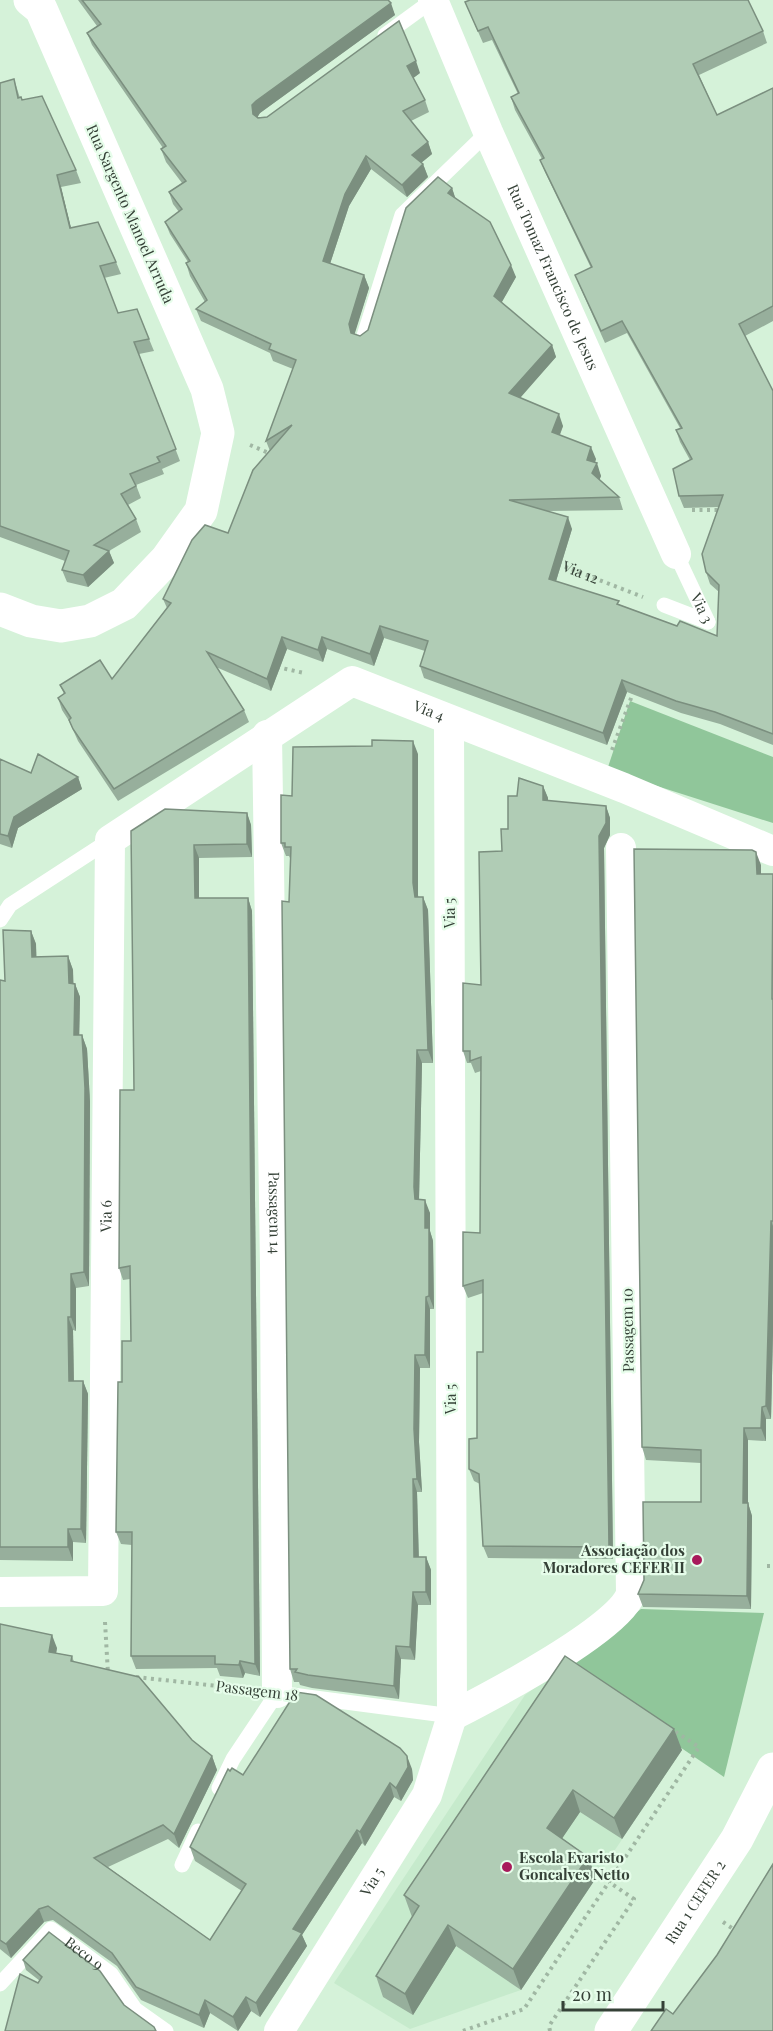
<svg xmlns="http://www.w3.org/2000/svg" width="773" height="2031" font-family="'Playfair Display',serif">
  <style>
    .built { fill: #c6eacc }
    .green { fill: #90c69a }
    .lines { fill: none; stroke-linecap: round; stroke-linejoin: round }
    .path { stroke: #a0b7a3; stroke-width: 4; stroke-dasharray: 3 4.5; stroke-linecap: butt }
    .service { stroke: #fff; stroke-width: 15 }
    .minor { stroke: #fff; stroke-width: 30 }
    .tertiary { stroke: #fff; stroke-width: 33 }
    .wall { fill: #97af9c }
    .shaded-wall { fill: #7b8f7f }
    .building { fill: #b0ccb5; stroke: #7b8f7f; stroke-width: 1.5 }
    .poi-dot { fill: #a81a5b; stroke: #e6fdea; stroke-width: 2 }
    .labels { text-anchor: middle; stroke-width: 4.5; stroke-linejoin: round; paint-order: stroke }
    .street-label { font-size: 15px; fill: #354137; stroke: #e6fdea }
    .poi-label { font-size: 15px; font-weight: bold; fill: #354137; stroke: #e6fdea; text-anchor: end }
  </style>
  <rect width="100%" height="100%" fill="#d5f2d9"/>
  <polygon class="built" points="561,1668 682,1750 521,1990 410,2029 334,1983 525,1695"/>
  <g class="green">
    <polygon points="630,701 773,757 773,823 607,770"/>
    <polygon points="641,1609 764,1613 724,1777 562,1667"/>
  </g>
  <g class="lines">
    <g class="path">
      <polyline points="250,445 271,454"/>
      <polyline points="692,510 720,510"/>
      <path id="s1" d="M558 564 643 597"/>
      <polyline points="277,667 304,673"/>
      <polyline points="612,750 634,690"/>
      <polyline points="767,1566 773,1566"/>
      <polyline points="105,1622 108,1674"/>
      <polyline points="136,1677 245,1689"/>
      <polyline points="723,1922 736,1931"/>
      <polyline points="463,2031 524,2009 699,1747 671,1729"/>
      <polyline points="550,2031 549,2026 634,1899 609,1882"/>
    </g>
    <g class="service">
      <polyline points="385,35 433,0"/>
      <polyline points="363,339 402,215 488,132"/>
      <path id="s2" d="M676 554 708 622"/>
      <polyline points="664,605 708,622"/>
      <polyline points="0,920 10,905 110,840"/>
      <polyline points="219,1788 233,1759 277,1693 452,1716"/>
      <polyline points="182,1865 198,1831"/>
      <path id="s3" d="M0 1984 51 1929 111 1974 135 2009 166 2031"/>
    </g>
    <g class="minor">
      <path id="s4" d="M433 0 488 132 676 554"/>
      <path id="s5" d="M267 735 275 1265 277 1693"/>
      <path id="s6" d="M0 1592 103 1591 110 840 352 681 624 788 773 851"/>
      <path d="M452 1716C487 1698 622 1628 631 1593L621 848"/>
      <path id="s7" d="M279 2031 427 1795 452 1716 449 720"/>
    </g>
    <g class="tertiary">
      <polyline points="0,609 31,621 61,626 90,621 124,604 166,560 201,511 218,433 207,389 41,9 30,0"/>
      <path id="s8" d="M611 2031 737 1839 773 1769"/>
    </g>
  </g>
  <g class="wall">
    <polygon points="78,0 388,0 395,15 260,113 257,117 267,117 420,73 413,78 425,100 429,112 411,121 428,142 432,154 421,163 423,164 428,177 407,197 371,169 349,206 330,264 364,275 369,288 354,334 360,336 368,330 452,188 455,198 516,277 501,303 552,345 556,357 520,397 563,426 560,435 596,459 595,463 601,476 599,480 619,497 623,510 548,511 572,529 556,581 677,626 717,636 719,592 710,584 706,572 719,507 684,508 679,496 690,460 680,442 676,430 680,428 627,333 605,343 580,287 575,275 591,268 545,172 540,160 542,159 515,110 511,97 518,94 492,40 483,43 465,2 763,31 767,43 699,75 717,115 773,88 773,321 745,336 773,391 773,745 720,724 681,713 627,692 607,745 424,678 420,666 425,651 384,638 374,666 327,649 323,662 287,649 271,691 216,667 244,710 249,722 118,801 78,741 69,721 62,710 58,698 64,694 60,685 112,679 167,608 163,599 228,533 270,451 266,441 293,369 273,361 270,353 201,321 196,309 205,302 190,276 186,263 188,262 170,234 165,222 179,212 173,204 169,192 182,183 166,162 161,149 163,148 92,45 87,33 97,26"/>
    <polygon points="14,79 20,98 76,170 81,183 61,187 71,228 116,262 121,274 104,278 118,313 149,339 154,351 139,354 180,461 162,469 164,474 136,485 141,498 128,505 136,519 141,532 109,551 114,563 88,587 67,582 62,570 65,561 0,537 0,83"/>
    <polygon points="418,754 418,897 423,897 428,910 433,1063 422,1063 419,1199 430,1213 430,1231 433,1241 434,1309 430,1309 430,1368 420,1368 419,1442 422,1492 417,1492 419,1557 426,1557 431,1570 431,1605 418,1605 415,1660 401,1659 399,1699 312,1688 300,1685 299,1682 294,1682 290,1669 289,902 291,860 289,856 286,856 281,843 292,796"/>
    <polygon points="0,759 31,773 78,777 82,789 18,828 12,848 0,844"/>
    <polygon points="543,786 548,798 548,801 606,806 610,818 610,835 604,848 613,1559 488,1558 483,1546 480,1484 474,1481 469,1469 477,1438 483,1352 483,1293 468,1298 463,1286 480,1233 481,1071 475,1073 471,1063 467,1063 463,1051 481,985 502,851 517,796"/>
    <polygon points="247,813 251,825 252,857 199,858 199,898 248,898 252,911 260,1676 245,1673 243,1678 220,1676 217,1668 136,1669 131,1656 132,1545 121,1544 116,1532 122,1382 131,1341 130,1279 123,1280 119,1268 134,1090 131,831"/>
    <polygon points="761,865 761,874 773,874 773,1332 771,1419 766,1419 766,1441 748,1440 748,1503 752,1516 751,1609 643,1607 638,1594 701,1502 701,1463 646,1460 642,1447"/>
    <polygon points="31,931 36,944 36,957 68,956 73,970 73,984 75,984 80,997 79,1035 82,1035 87,1049 90,1102 89,1286 76,1288 76,1331 73,1330 74,1381 83,1381 88,1394 86,1543 73,1542 73,1561 0,1560 0,980 5,981"/>
    <polygon points="0,1624 57,1648 56,1653 72,1656 74,1662 192,1740 212,1756 217,1770 179,1848 168,1839 108,1867 210,1940 242,1891 195,1861 190,1847 230,1771 243,1775 412,1769 413,1780 401,1801 394,1797 365,1846 362,1843 302,1935 307,1946 260,2017 251,2011 238,2031 210,2013 204,2028 141,2000 117,1966 53,1920 44,1922 11,1958 0,1949"/>
    <polygon points="565,1656 682,1750 622,1839 580,1812 562,1838 588,1857 596,1878 521,1990 456,1946 413,2015 383,1997 376,1976 412,1917 404,1895"/>
    <polygon points="23,1960 124,2005 38,1983 40,1981 26,1970"/>
  </g>
  <g class="shaded-wall">
    <polygon points="391,3 395,15 260,113 257,118 253,114 252,105 256,101"/>
    <polygon points="416,61 420,73 412,79 407,66"/>
    <polygon points="428,142 432,154 416,167 412,155"/>
    <polygon points="366,156 371,169 349,206 327,273 323,261 345,194"/>
    <polygon points="423,164 428,177 407,197 402,185"/>
    <polygon points="57,175 61,187 74,240 70,228"/>
    <polygon points="452,188 456,200 448,193"/>
    <polygon points="511,265 516,277 498,309 494,296"/>
    <polygon points="364,275 369,288 354,336 351,333 349,324"/>
    <polygon points="552,345 556,357 514,405 509,393"/>
    <polygon points="559,414 563,426 556,444 552,432"/>
    <polygon points="591,447 596,459 591,472 587,460"/>
    <polygon points="597,463 601,476 597,486 592,473"/>
    <polygon points="568,517 572,529 553,591 549,579"/>
    <polygon points="109,551 114,563 88,587 83,575"/>
    <polygon points="380,626 384,638 374,666 370,654"/>
    <polygon points="282,637 287,649 271,691 267,679"/>
    <polygon points="322,637 327,649 323,662 318,650"/>
    <polygon points="622,680 627,692 607,745 603,733"/>
    <polygon points="413,741 418,754 418,895 420,910 415,897 413,883"/>
    <polygon points="78,777 82,789 18,828 12,848 8,836 14,817"/>
    <polygon points="543,786 548,798 548,813 543,800"/>
    <polygon points="606,806 610,818 610,835 604,848 613,1559 609,1547 599,836"/>
    <polygon points="247,813 251,825 252,857 247,844"/>
    <polygon points="194,845 199,858 199,910 195,898"/>
    <polygon points="756,852 761,865 761,887 757,874"/>
    <polygon points="423,897 428,910 433,1063 428,1050"/>
    <polygon points="248,898 252,911 260,1676 255,1664"/>
    <polygon points="31,931 36,944 37,970 32,957"/>
    <polygon points="68,956 73,970 74,997 69,983"/>
    <polygon points="75,984 80,997 79,1049 74,1035"/>
    <polygon points="82,1035 87,1049 90,1102 89,1286 84,1272"/>
    <polygon points="417,1050 422,1063 419,1200 415,1199 414,1187"/>
    <polygon points="425,1200 430,1213 430,1231 433,1241 434,1309 429,1296 425,1228"/>
    <polygon points="771,1221 773,1226 773,1332 771,1419 766,1406"/>
    <polygon points="71,1274 76,1288 76,1331 71,1317"/>
    <polygon points="426,1297 430,1309 430,1368 425,1355"/>
    <polygon points="68,1317 73,1330 74,1394 69,1381"/>
    <polygon points="415,1355 420,1368 419,1442 422,1492 417,1479 414,1429"/>
    <polygon points="83,1381 88,1394 86,1543 81,1529"/>
    <polygon points="762,1407 766,1419 766,1441 761,1428"/>
    <polygon points="744,1428 748,1440 748,1503 752,1516 751,1609 747,1596 743,1503"/>
    <polygon points="413,1479 417,1492 419,1570 414,1557"/>
    <polygon points="68,1529 73,1542 73,1561 68,1547"/>
    <polygon points="426,1557 431,1570 431,1605 426,1592"/>
    <polygon points="413,1592 418,1605 415,1660 410,1647"/>
    <polygon points="52,1635 57,1648 54,1665 49,1652"/>
    <polygon points="396,1646 401,1659 399,1699 394,1686"/>
    <polygon points="240,1661 245,1673 243,1678 239,1665"/>
    <polygon points="674,1729 682,1750 622,1839 614,1818"/>
    <polygon points="212,1756 217,1770 179,1848 174,1834"/>
    <polygon points="407,1756 412,1769 413,1780 401,1801 396,1788"/>
    <polygon points="390,1783 394,1797 365,1846 360,1832"/>
    <polygon points="573,1790 580,1812 555,1849 547,1828"/>
    <polygon points="357,1830 362,1843 302,1935 307,1946 260,2017 256,2003 293,1929"/>
    <polygon points="588,1857 596,1878 521,1990 513,1969"/>
    <polygon points="39,1909 44,1922 11,1958 6,1944"/>
    <polygon points="448,1925 456,1946 413,2015 405,1994"/>
    <polygon points="246,1997 251,2011 238,2031 233,2017"/>
    <polygon points="205,2000 210,2013 204,2028 199,2015"/>
  </g>
  <g class="building">
    <polygon points="82,0 388,0 391,3 256,101 252,105 253,114 258,118 267,117 399,21 416,61 407,66 425,100 403,111 428,142 412,155 423,164 402,185 366,156 345,194 323,261 364,275 349,324 351,333 360,336 368,330 406,208 438,177 452,188 448,193 490,222 511,265 494,296 552,345 509,393 559,414 552,432 591,447 587,460 597,463 592,473 619,497 509,500 568,517 549,579 619,601 617,604 677,626 680,621 717,636 719,585 706,572 702,554 723,495 679,496 673,469 692,459 676,430 682,428 622,321 601,331 575,275 592,267 540,160 544,158 511,97 519,93 488,27 478,31 465,2 470,0 748,0 763,31 693,64 717,115 773,88 773,306 739,324 773,391 773,734 715,712 676,701 622,680 603,733 420,666 428,641 380,626 370,654 322,637 318,650 282,637 267,679 207,652 244,710 114,789 73,729 69,720 71,718 58,698 65,693 60,685 100,660 112,679 171,603 163,599 192,540 205,525 228,533 253,470 292,425 266,441 296,360 269,349 271,344 196,309 207,300 186,263 190,261 165,222 182,209 169,192 186,181 161,149 166,146 87,33 101,24"/>
    <polygon points="14,79 18,98 21,97 22,100 42,96 76,170 57,175 70,228 98,222 116,262 100,266 118,313 137,309 149,339 134,342 176,449 157,457 160,462 130,474 136,486 121,494 136,519 94,545 109,551 83,575 62,570 69,551 0,526 0,83"/>
    <polygon points="372,740 413,741 413,883 415,897 423,897 428,1050 417,1050 414,1187 415,1199 425,1200 425,1228 429,1228 429,1296 426,1297 425,1355 415,1355 414,1429 417,1479 413,1479 414,1557 426,1557 426,1592 413,1592 410,1647 396,1646 394,1686 308,1675 295,1672 297,1669 290,1669 282,901 289,902 291,847 285,847 285,843 281,843 281,795 292,796 293,747 372,746"/>
    <polygon points="38,754 78,777 14,817 8,836 0,834 0,759 31,773"/>
    <polygon points="519,778 543,786 543,800 606,806 606,823 599,836 609,1547 483,1546 479,1474 469,1469 469,1439 477,1438 477,1352 483,1352 483,1280 463,1286 463,1232 480,1233 481,1057 470,1061 470,1051 463,1051 463,983 481,985 479,852 502,851 501,829 508,829 508,796 517,796"/>
    <polygon points="165,809 247,813 247,844 194,845 195,898 248,898 255,1664 240,1661 239,1665 215,1664 215,1656 131,1656 132,1532 116,1532 118,1382 122,1382 122,1341 131,1341 130,1266 119,1268 120,1090 134,1090 131,831"/>
    <polygon points="634,849 752,850 756,852 757,874 773,874 772,999 773,999 773,1221 771,1221 766,1406 762,1407 761,1428 744,1428 743,1503 748,1503 747,1596 638,1594 644,1580 643,1502 701,1502 701,1450 642,1447"/>
    <polygon points="3,930 31,931 32,957 68,956 69,983 75,984 74,1035 82,1035 85,1088 84,1272 71,1274 71,1317 68,1317 69,1381 83,1381 81,1529 68,1529 68,1547 0,1547 0,980 5,981"/>
    <polygon points="0,1624 52,1635 49,1652 72,1656 71,1661 139,1677 192,1740 212,1756 174,1834 163,1825 94,1858 210,1940 246,1884 190,1847 228,1769 230,1771 232,1768 243,1775 296,1692 316,1695 400,1748 407,1756 408,1767 396,1788 390,1783 360,1832 357,1830 293,1929 302,1933 256,2003 246,1997 233,2017 205,2000 199,2015 136,1987 112,1953 48,1906 39,1909 6,1944 0,1940"/>
    <polygon points="565,1656 674,1729 614,1818 573,1790 547,1828 588,1857 513,1969 448,1925 405,1994 376,1976 419,1906 404,1895"/>
    <polygon points="773,1864 773,2031 651,2031 666,2009 673,2014 717,1955"/>
    <polygon points="49,1932 100,1971 124,2005 154,2027 156,2031 5,2031 20,1974 38,1983 42,1977 23,1960"/>
  </g>
  <g class="poi-dot">
    <circle cx="697" cy="1560" r="6"/>
    <circle cx="507" cy="1867" r="6"/>
  </g>
  <g class="labels">
    <g class="street-label">
      <text transform="translate(130 214) rotate(66)" y="5">Rua Sargento Manoel Arruda</text>
      <text dy="5" stroke="none"><textPath href="#s4" startOffset="302">Rua Tomaz Francisco de Jesus</textPath></text>
      <text dy="5" stroke="none"><textPath href="#s1" startOffset="24">Via 12</textPath></text>
      <text dy="5" stroke="none"><textPath href="#s2" startOffset="60">Via 3</textPath></text>
      <text dy="5" stroke="none"><textPath href="#s6" startOffset="1226">Via 4</textPath></text>
      <text transform="translate(450 913) rotate(-90)" y="5">Via 5</text>
      <text dy="5" stroke="none"><textPath href="#s5" startOffset="478">Passagem 14</textPath></text>
      <text dy="5" stroke="none"><textPath href="#s6" startOffset="478">Via 6</textPath></text>
      <text transform="translate(628 1330) rotate(-91)" y="5">Passagem 10</text>
      <text transform="translate(451 1399) rotate(-90)" y="5">Via 5</text>
      <text transform="translate(257 1691) rotate(7)" y="5">Passagem 18</text>
      <text dy="5" stroke="none"><textPath href="#s7" startOffset="176">Via 5</textPath></text>
      <text dy="5" stroke="none"><textPath href="#s8" startOffset="154">Rua 1 CEFER 2</textPath></text>
      <text dy="5" stroke="none"><textPath href="#s3" startOffset="116">Beco 9</textPath></text>
    </g>
    <g class="poi-label">
      <text x="685" y="1556">Associação dos<tspan x="685" dy="17">Moradores CEFER II</tspan></text>
      <text x="519" y="1863" text-anchor="start">Escola Evaristo<tspan x="519" dy="17">Goncalves Netto</tspan></text>
    </g>
  </g>
  <path d="M563 2001v9h100v-9" fill="none" stroke="#354137" stroke-width="3"/>
  <text x="572" y="2001" font-size="18" fill="#354137" stroke="#e6fdea" stroke-width="4.5" paint-order="stroke">20 m</text>
</svg>
